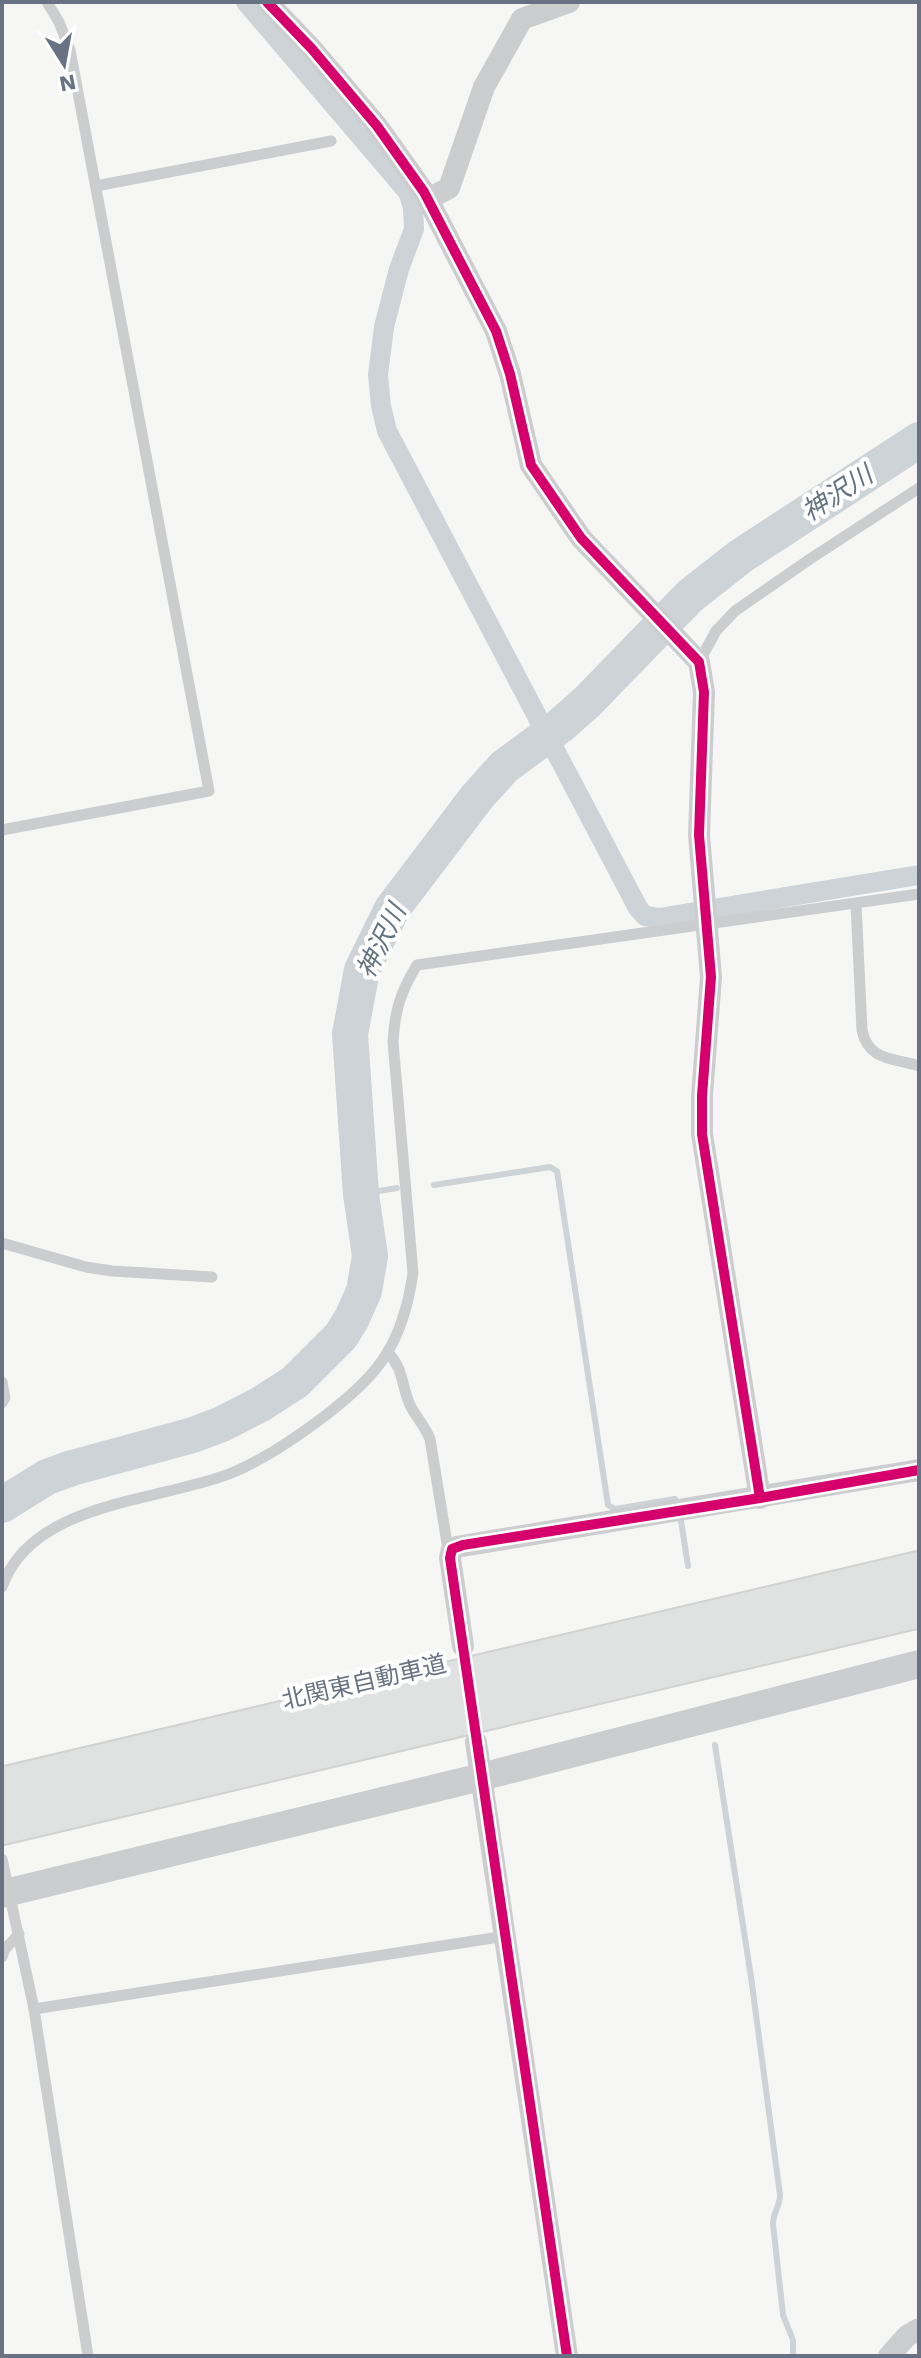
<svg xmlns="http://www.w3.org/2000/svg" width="921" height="2358" font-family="'Work Sans','Noto Sans JP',sans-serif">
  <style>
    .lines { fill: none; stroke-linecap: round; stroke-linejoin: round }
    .stream { stroke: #ced3d7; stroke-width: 6 }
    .canal { stroke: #ced3d7; stroke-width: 20 }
    .river { stroke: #ced3d7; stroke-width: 36 }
    .motorway-casing { stroke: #d2d2d3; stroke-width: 44 }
    .service { stroke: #cccdcf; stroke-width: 11 }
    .minor { stroke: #cccdcf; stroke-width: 22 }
    .tertiary { stroke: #cccdcf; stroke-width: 28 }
    .motorway { stroke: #e0e1e1; stroke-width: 40 }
    .cycleway-casing { stroke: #fff; stroke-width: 15 }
    .cycleway { stroke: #d6006c; stroke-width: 10 }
    .labels { text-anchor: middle; stroke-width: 8; stroke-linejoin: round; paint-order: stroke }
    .street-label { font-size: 24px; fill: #697283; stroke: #fff }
    .water-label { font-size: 26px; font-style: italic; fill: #64737f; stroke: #fff }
  </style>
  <rect width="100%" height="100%" fill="#f6f6f5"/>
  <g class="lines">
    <g class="stream">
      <polyline points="434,1185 550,1167 557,1171 608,1505 615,1509 675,1499 678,1503"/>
      <polyline points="361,1194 397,1188"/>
      <polyline points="680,1514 688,1566"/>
      <path d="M715 1745 751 1977 780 2195C780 2207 773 2212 773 2224L783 2315 793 2340V2356"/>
    </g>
    <polyline class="canal" points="246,2 408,192 413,207 414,229 399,269 384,327 378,375 381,406 387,431 638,908 645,916 659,918 919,875"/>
    <polyline class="river" points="2,1505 47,1477 72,1468 193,1435 222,1424 261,1404 295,1382 341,1336 352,1318 364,1291 370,1256 361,1194 350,1034 362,970 392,909 477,797 504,767 561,725 587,702 690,596 741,556 919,440"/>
    <defs>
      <g id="motorway">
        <polyline points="2,1788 919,1572"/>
        <polyline points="2,1824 919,1607"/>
      </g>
    </defs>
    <use href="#motorway" class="motorway-casing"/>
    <g class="service">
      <polyline points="96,186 331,141"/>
      <polyline points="699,662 716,631 735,611 810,559 919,488"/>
      <polyline points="2,830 209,791 70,50 59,22 47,2"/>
      <path d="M856 905 862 1030C868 1061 894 1058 919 1066"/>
      <polyline points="2,1243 86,1267 112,1271 212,1277"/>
      <path d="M388 1353C404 1369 401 1385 410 1405 416 1417 425 1426 430 1439L447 1543 452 1549"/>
      <polyline points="2,1382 5,1398 2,1403"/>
      <path d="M2 1587C32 1500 162 1502 234 1472 278 1453 363 1395 387 1353 402 1329 409 1300 413 1273L393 1042C395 1010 400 993 417 965L919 894"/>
      <polyline points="2,1859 34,2009 88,2356"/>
      <polyline points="2,1957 5,1949 19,1934"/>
      <polyline points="34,2009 506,1936"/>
    </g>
    <g class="minor">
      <polyline points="267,2 312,49 377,126 424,192 496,331 510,374 531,465 581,538 699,662 704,692 699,835 711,977 702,1096 702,1134 760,1498"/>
      <polyline points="428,199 449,188 484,87 522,19 569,2"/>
      <polyline points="463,1646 450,1558 452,1549 456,1547 919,1470"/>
      <polyline points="476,1742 567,2356"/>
      <polyline points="889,2356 907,2336 919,2329"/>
    </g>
    <polyline class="tertiary" points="2,1894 481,1777 919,1664"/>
    <use href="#motorway" class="motorway"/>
    <defs>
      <g id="cycleway">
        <polyline points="267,2 312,49 377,126 424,192 496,331 510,374 531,465 581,538 699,662 704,692 699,835 711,977 702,1096 702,1134 760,1498"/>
        <polyline points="567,2356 450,1558 452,1549 463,1545 760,1498 919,1470"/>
      </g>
    </defs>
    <use href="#cycleway" class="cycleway-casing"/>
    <use href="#cycleway" class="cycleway"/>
  </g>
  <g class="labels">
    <g class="street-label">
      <text transform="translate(364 1682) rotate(-13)" y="8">北関東自動車道</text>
    </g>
    <g class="water-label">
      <text transform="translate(837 493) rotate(-33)" y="9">神沢川</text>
      <text transform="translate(381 941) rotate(-64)" y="9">神沢川</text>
    </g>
  </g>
  <rect width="921" height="2358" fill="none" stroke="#697283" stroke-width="8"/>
  <g transform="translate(64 64) rotate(169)" stroke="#ffffff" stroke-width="6" paint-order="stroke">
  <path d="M0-6L14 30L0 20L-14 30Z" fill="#697283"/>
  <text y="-12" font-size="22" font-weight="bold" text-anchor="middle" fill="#697283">N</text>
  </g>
</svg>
